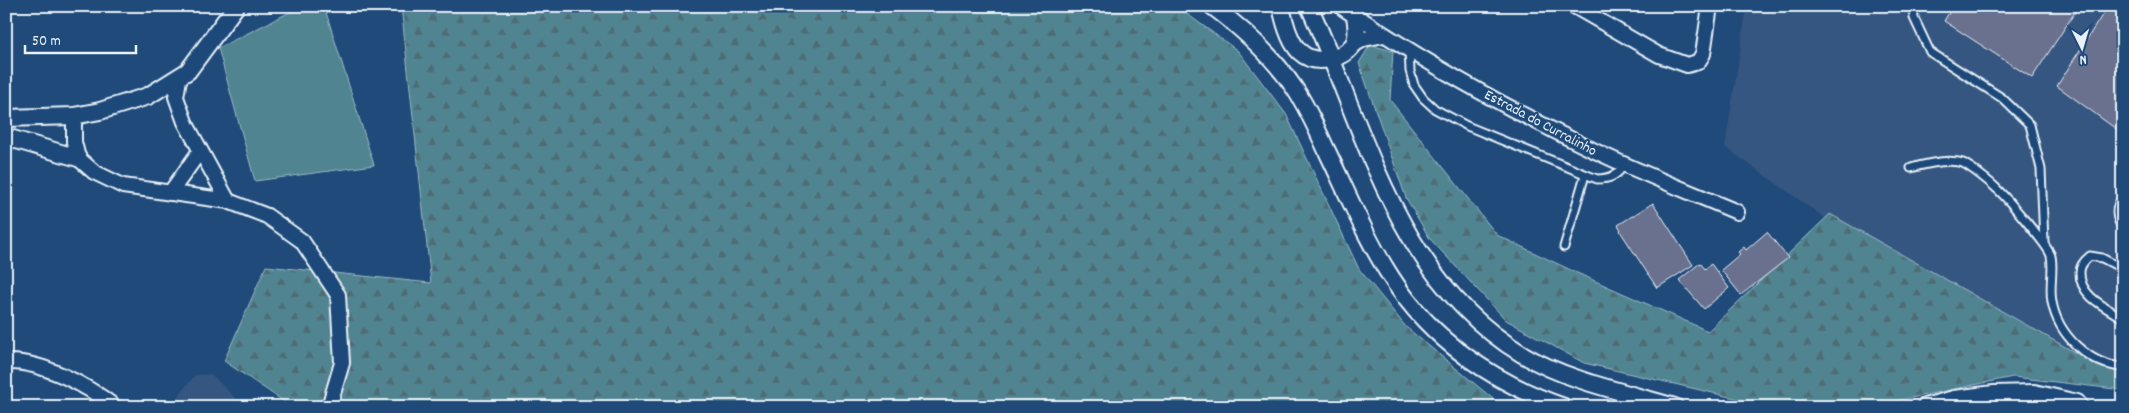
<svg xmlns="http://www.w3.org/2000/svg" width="2129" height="413" font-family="Dekko,sans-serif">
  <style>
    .built { fill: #365680 }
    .forest { fill: url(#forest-firs); stroke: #9cbac4 }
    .garden { fill: #518491; stroke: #9cbac4 }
    .building { fill: #6a718e; stroke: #e8f1f8 }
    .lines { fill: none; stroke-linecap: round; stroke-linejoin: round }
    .service-casing { stroke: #e8f1f8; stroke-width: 11 }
    .minor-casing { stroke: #e8f1f8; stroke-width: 18 }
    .tertiary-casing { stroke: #e8f1f8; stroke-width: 20 }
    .service { stroke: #1f4a7a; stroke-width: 7 }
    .minor { stroke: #1f4a7a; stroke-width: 14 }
    .tertiary { stroke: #1f4a7a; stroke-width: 16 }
    .labels { text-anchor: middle; stroke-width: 4; stroke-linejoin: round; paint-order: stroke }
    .street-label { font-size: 15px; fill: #e8f1f8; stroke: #1f4a7a }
  </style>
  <defs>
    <pattern id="forest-firs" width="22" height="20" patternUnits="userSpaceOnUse" patternTransform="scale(1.25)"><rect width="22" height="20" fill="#518491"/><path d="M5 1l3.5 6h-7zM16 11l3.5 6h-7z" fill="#4d6c75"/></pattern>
  </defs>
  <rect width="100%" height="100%" fill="#1f4a7a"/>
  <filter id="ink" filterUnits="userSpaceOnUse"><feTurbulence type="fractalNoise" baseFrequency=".02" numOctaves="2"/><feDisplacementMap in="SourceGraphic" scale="10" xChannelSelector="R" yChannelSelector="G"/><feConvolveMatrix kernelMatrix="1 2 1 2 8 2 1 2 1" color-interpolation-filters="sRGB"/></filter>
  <g filter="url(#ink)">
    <g class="built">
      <polygon points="1747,6 2123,6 2123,386 2039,370 1725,147"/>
      <polygon points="211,374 241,404 240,407 169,407 195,375"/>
    </g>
    <g class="forest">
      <polygon points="401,6 1176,6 1238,51 1286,114 1359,269 1406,327 1497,402 1508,407 292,407 224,361 266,266 431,283"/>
      <polygon points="1370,45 1393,51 1390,100 1497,235 1575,272 1708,331 1830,214 2076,353 2123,366 2123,390 2013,377 1867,407 1773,407 1584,363 1506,320 1430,239 1406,198 1359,63"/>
    </g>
    <polygon class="garden" points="302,6 324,6 374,165 255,181 218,48"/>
    <g class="building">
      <polygon points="1953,6 2079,6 2032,78 1944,21"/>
      <polygon points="2108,6 2123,6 2123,134 2057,86"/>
      <polygon points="1653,203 1693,265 1657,288 1620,231 1621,230 1618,225"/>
      <polygon points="1767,232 1788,258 1741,295 1721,270 1740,254 1738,252 1744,247 1746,250"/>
      <polygon points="1700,263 1705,269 1711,264 1729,288 1704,309 1679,280"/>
    </g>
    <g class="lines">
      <defs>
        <g id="service">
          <polyline points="1913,6 1914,18 1930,52 2002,98 2030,125 2041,169 2044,242"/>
          <path d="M1409 49 1410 71 1414 85 1423 98 1435 109 1467 126 1597 179C1609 179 1618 176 1624 164"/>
          <path d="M1911 168C1925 164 1948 158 1963 163 1971 167 1990 182 1997 189 2006 197 2049 247 2051 256 2054 270 2049 287 2052 302 2058 335 2089 365 2123 367"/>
          <path d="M2123 198C2114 206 2116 219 2123 228"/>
          <polyline points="1564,247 1585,175"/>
          <path d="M2123 269 2102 258 2090 256C2085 260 2080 265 2080 272 2079 296 2105 307 2123 318"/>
        </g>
        <g id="minor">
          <polyline points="1574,6 1659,55 1687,65 1698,62 1703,54 1710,6"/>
          <path d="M1355 15C1429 65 1514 112 1595 151 1641 173 1690 192 1737 212"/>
          <polyline points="1353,45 1364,39 1384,35"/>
          <polyline points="179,79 176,97 185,122 228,201"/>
          <polyline points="74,116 74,142 78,158 94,172 123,186 228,201 267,216 302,241 338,295 342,363 329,407"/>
          <polyline points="170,193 200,151"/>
          <path d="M6 362C41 360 88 386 115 407"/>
        </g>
        <g id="tertiary">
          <path d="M1212 6C1243 29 1273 56 1295 89 1307 107 1317 129 1326 149 1347 192 1365 237 1391 277 1431 340 1494 383 1564 407"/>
          <path d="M1281 6C1284 21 1289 42 1300 52 1315 66 1342 60 1353 45 1359 37 1356 24 1355 15L1342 6"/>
          <path d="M1309 6C1366 131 1396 278 1522 354 1568 381 1624 392 1675 407"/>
          <polyline points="6,118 74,116 100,111 148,96 188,71 236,6"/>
          <polyline points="6,137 78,158"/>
          <polyline points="1925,407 1954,399 1994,394 2034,393 2077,403 2080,407"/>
        </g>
      </defs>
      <use href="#service" class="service-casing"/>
      <use href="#minor" class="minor-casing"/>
      <use href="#tertiary" class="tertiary-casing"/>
      <use href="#service" class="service"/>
      <use href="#minor" class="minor"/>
      <use href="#tertiary" class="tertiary"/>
    </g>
  </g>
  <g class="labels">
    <g class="street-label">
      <text transform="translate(1541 122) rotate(28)" y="5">Estrada do Curralinho</text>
    </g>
  </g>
  <rect width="2129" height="413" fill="none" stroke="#1f4a7a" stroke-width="25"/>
  <rect x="12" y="12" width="2104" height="388" fill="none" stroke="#e8f1f8" stroke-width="2" filter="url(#ink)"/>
  <g transform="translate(2082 48) rotate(175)" stroke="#1f4a7a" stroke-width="4" paint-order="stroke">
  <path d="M0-4L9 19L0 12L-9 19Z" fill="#e8f1f8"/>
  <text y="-8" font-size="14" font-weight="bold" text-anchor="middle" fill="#e8f1f8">N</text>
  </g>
  <path d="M25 45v8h111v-8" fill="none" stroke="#e8f1f8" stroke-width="2.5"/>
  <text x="32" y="45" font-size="15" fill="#e8f1f8" stroke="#1f4a7a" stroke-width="4" paint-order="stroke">50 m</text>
</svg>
